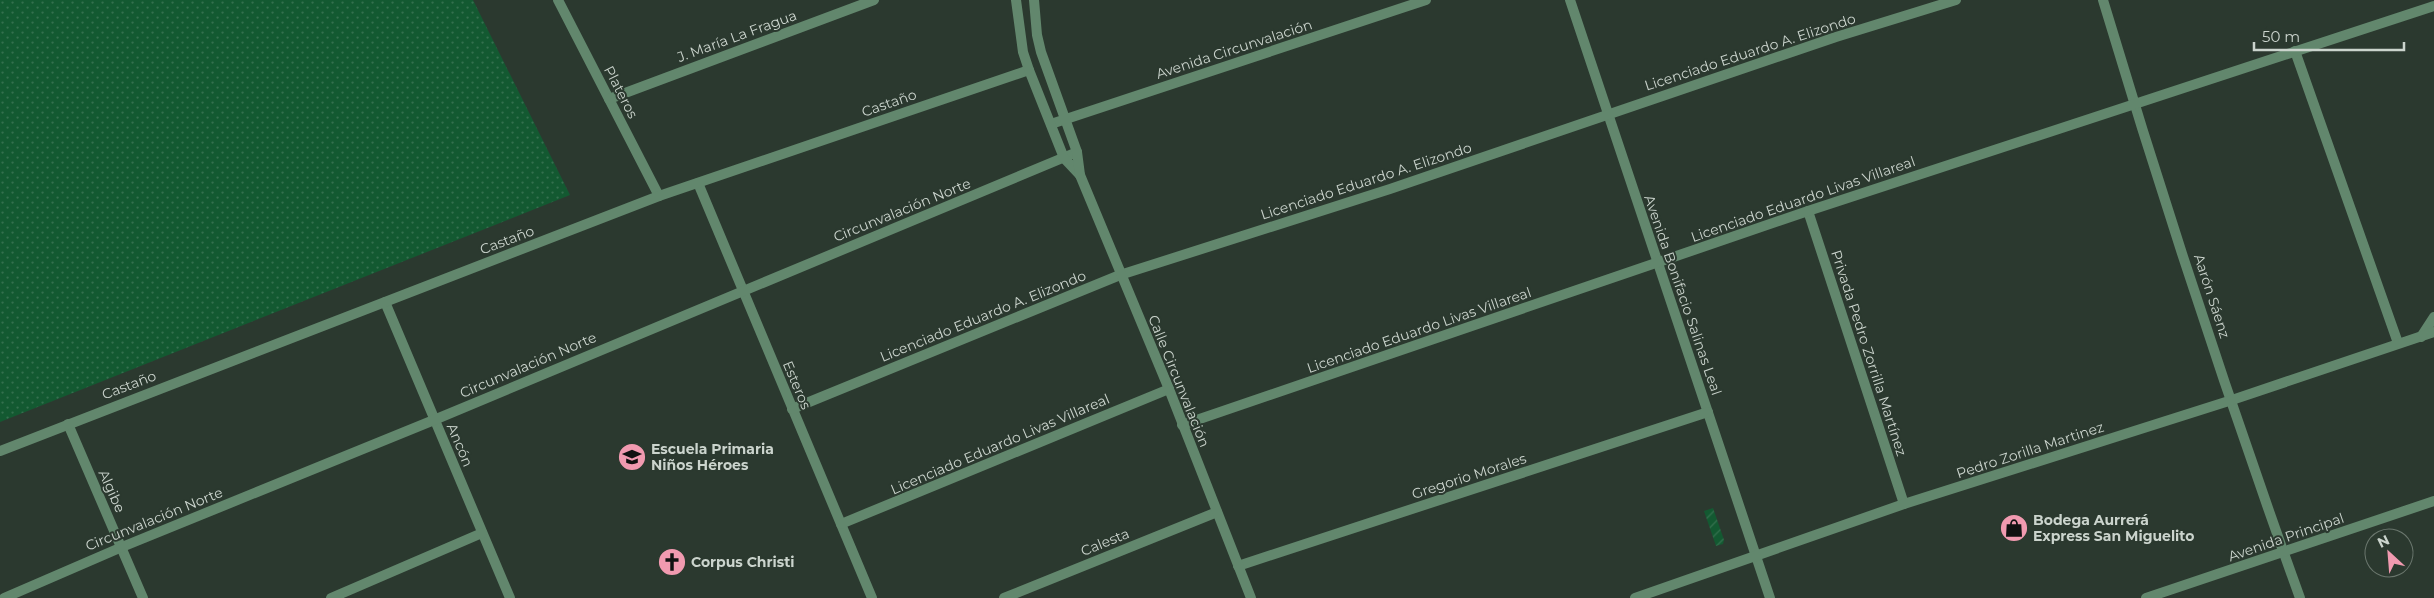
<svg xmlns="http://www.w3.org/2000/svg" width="2434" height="598" font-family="Montserrat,sans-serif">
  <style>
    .grass { fill: url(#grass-dots) }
    .garden { fill: url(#garden-furrows) }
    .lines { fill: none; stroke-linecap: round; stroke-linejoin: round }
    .minor { stroke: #62876d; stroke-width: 10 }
    .tertiary { stroke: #62876d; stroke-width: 10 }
    .labels { text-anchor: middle; stroke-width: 4; stroke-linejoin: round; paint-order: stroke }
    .street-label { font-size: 14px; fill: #cbd4cd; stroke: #2b392f }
    .poi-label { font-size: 14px; font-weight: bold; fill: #cbd4cd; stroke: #2b392f; text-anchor: start }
  </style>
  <defs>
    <pattern id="grass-dots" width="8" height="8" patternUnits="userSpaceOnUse" patternTransform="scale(1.25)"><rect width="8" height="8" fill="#135931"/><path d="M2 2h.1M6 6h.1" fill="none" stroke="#34704e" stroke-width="1.8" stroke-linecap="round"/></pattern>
    <pattern id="garden-furrows" width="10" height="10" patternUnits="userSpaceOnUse" patternTransform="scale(1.25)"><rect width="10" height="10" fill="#135931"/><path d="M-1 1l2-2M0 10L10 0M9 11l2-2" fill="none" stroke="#34704e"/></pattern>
  </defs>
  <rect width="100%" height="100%" fill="#2b392f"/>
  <polygon class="grass" points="0,0 473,0 570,195 0,422"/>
  <polygon class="garden" points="1713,508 1724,540 1723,544 1716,546 1704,511"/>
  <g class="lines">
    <g class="minor">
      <polyline points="558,0 659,196"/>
      <polyline points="1570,0 1770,598"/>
      <path d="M2103 0C2163 201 2229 401 2300 598"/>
      <polyline points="2295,51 2398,343"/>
      <polyline points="609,99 874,0"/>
      <polyline points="1051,124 1426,0"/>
      <polyline points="698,183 872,598"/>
      <polyline points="1808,211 1904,504"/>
      <polyline points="385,302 510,598"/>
      <polyline points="2421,337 2434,317"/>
      <polyline points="792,409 1120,275 1390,189 1836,37 1956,0"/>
      <polyline points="68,424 143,598"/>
      <polyline points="1182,425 1808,211 2434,6"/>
      <polyline points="0,451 659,196 1029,70"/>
      <polyline points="841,524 1169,389"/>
      <polyline points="1238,566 1708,412"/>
      <polyline points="4,598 122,547 434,420 1077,152"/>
      <polyline points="331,598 482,533"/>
      <polyline points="1004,598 1217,512"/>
      <polyline points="1635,598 1904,504 2232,400 2434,332"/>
      <polyline points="2146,598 2434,501"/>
    </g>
    <g class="tertiary">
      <polyline points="1016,0 1023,52 1029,70 1064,158 1080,175"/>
      <polyline points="1034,0 1037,35 1041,52 1077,152 1080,175 1169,389 1251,598"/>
    </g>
  </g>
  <defs>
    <symbol id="school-disc" viewBox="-11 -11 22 22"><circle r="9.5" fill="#f19ab0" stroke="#2b392f"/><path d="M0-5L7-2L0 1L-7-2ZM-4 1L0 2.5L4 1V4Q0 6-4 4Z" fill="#111"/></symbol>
    <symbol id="shop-disc" viewBox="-11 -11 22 22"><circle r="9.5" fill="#f19ab0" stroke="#2b392f"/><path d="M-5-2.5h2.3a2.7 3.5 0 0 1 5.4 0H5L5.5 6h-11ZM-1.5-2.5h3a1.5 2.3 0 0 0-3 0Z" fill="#111"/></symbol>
    <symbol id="church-disc" viewBox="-11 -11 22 22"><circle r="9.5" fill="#f19ab0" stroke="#2b392f"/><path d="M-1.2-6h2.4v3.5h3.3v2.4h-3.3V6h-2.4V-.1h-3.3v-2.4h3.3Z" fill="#111"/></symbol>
  </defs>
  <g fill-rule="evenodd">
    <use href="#school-disc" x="616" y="441" width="32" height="32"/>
    <use href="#shop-disc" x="1998" y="512" width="32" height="32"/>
    <use href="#church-disc" x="656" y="546" width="32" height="32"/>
  </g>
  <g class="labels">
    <g class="street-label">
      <text transform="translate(737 36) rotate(-20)" y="5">J. María La Fragua</text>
      <text transform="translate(1234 49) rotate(-18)" y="5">Avenida Circunvalación</text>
      <text transform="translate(1750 52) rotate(-18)" y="5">Licenciado Eduardo A. Elizondo</text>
      <text transform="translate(621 92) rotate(63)" y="5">Plateros</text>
      <text transform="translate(889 103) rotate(-19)" y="5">Castaño</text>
      <text transform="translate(1366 181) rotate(-18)" y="5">Licenciado Eduardo A. Elizondo</text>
      <text transform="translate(1803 199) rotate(-19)" y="5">Licenciado Eduardo Livas Villareal</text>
      <text transform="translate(902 210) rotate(-22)" y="5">Circunvalación Norte</text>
      <text transform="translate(507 240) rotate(-21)" y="5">Castaño</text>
      <text transform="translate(1683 295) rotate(71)" y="5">Avenida Bonifacio Salinas Leal</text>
      <text transform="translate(2212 296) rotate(72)" y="5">Aarón Sáenz</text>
      <text transform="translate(983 316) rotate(-22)" y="5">Licenciado Eduardo A. Elizondo</text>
      <text transform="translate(1419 330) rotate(-19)" y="5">Licenciado Eduardo Livas Villareal</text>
      <text transform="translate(1869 353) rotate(72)" y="5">Privada Pedro Zorrilla Martínez</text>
      <text transform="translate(528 365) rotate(-23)" y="5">Circunvalación Norte</text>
      <text transform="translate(1179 381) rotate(68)" y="5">Calle Circunvalación</text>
      <text transform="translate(129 385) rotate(-21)" y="5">Castaño</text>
      <text transform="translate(797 385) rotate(67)" y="5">Esteros</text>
      <text transform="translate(1000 444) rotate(-23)" y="5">Licenciado Eduardo Livas Villareal</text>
      <text transform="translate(460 445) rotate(67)" y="5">Ancón</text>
      <text transform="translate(2030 450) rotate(-18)" y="5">Pedro Zorilla Martinez</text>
      <text transform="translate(1469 476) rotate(-18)" y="5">Gregorio Morales</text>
      <text transform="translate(112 491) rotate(66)" y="5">Algibe</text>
      <text transform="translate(154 519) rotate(-22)" y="5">Circunvalación Norte</text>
      <text transform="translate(2286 537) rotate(-19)" y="5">Avenida Principal</text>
      <text transform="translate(1105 542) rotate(-22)" y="5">Calesta</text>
    </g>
    <g class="poi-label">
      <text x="651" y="454">Escuela Primaria<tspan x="651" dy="16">Niños Héroes</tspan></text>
      <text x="2033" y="525">Bodega Aurrerá<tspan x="2033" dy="16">Express San Miguelito</tspan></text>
      <text x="691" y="567">Corpus Christi</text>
    </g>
  </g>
  <g transform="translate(2389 553) rotate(334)"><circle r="24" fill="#2b392f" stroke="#6b776e"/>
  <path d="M0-4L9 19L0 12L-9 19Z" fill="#f19ab0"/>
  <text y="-8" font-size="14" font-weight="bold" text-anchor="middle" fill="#cbd4cd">N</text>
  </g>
  <path d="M2254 42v8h150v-8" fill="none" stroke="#cbd4cd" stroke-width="2.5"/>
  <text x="2262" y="42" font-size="15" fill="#cbd4cd" stroke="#2b392f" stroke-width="4" paint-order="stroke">50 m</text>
</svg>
